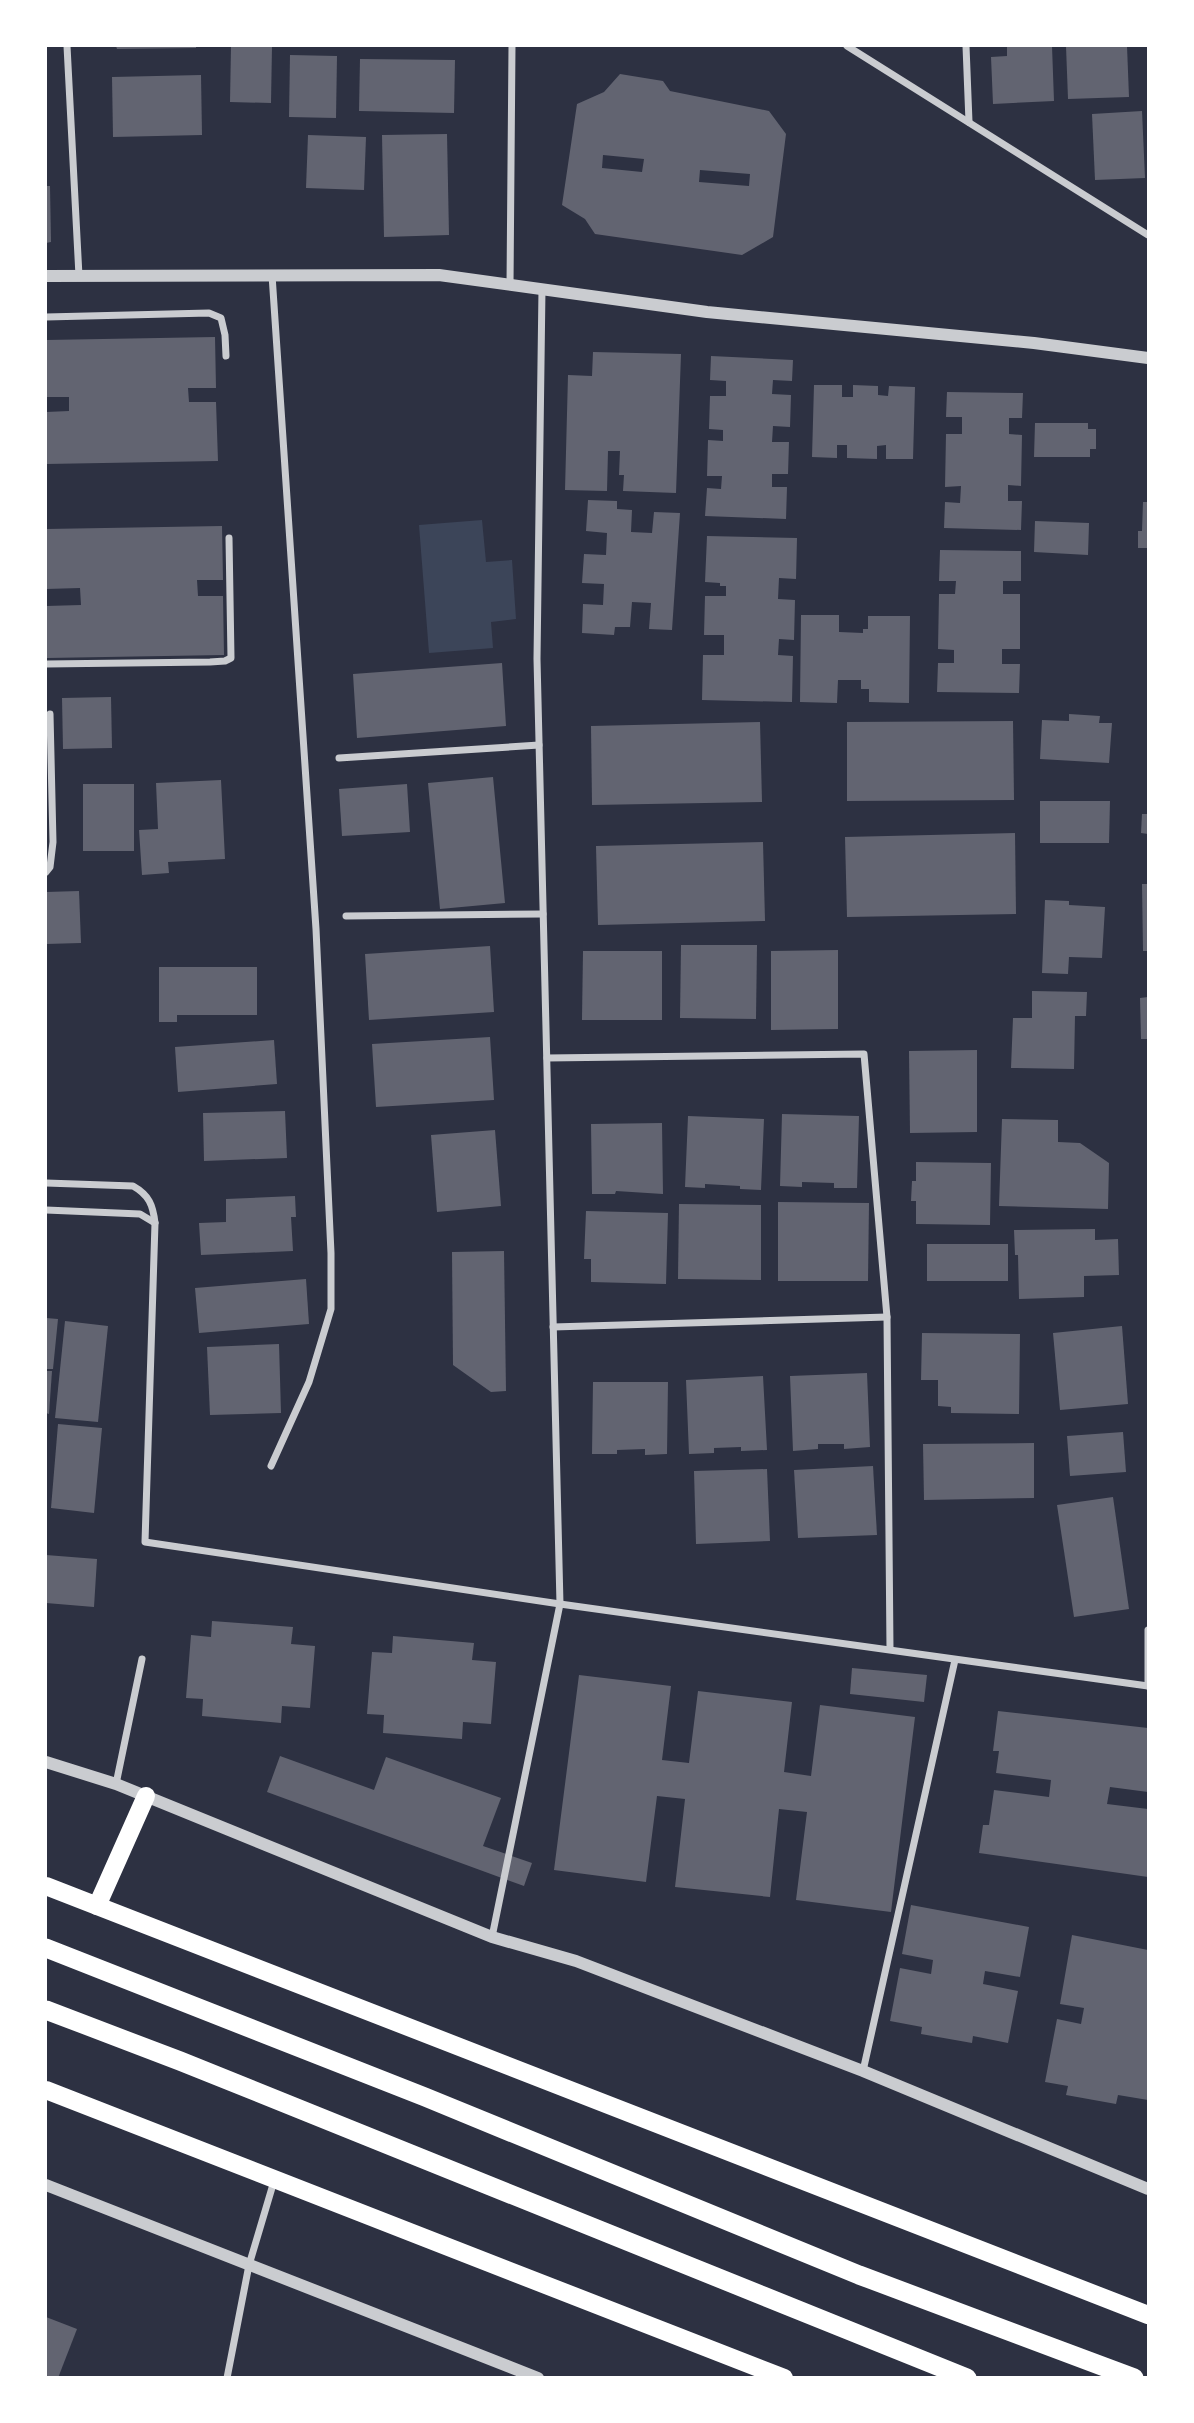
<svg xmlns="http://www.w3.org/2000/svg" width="1194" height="2423" font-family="Montserrat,sans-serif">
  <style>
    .green { fill: #3c4559 }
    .building { fill: #626471; fill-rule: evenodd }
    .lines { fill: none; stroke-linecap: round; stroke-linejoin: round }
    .minor { stroke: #caccd0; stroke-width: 7 }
    .tertiary { stroke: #caccd0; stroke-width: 12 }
    .primary { stroke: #fff; stroke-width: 18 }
    .trunk { stroke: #fff; stroke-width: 19 }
  </style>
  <rect width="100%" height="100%" fill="#2d3142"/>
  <polygon class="green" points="482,520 486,562 512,560 516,619 491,622 493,648 429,653 419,525"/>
  <g class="building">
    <polygon points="116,46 196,46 196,48 117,49"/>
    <polygon points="231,46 272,46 271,103 230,102"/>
    <polygon points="1007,46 1052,46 1054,101 993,104 991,57 1007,56"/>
    <polygon points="1066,46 1127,46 1129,97 1068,99"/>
    <polygon points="290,55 337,56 336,118 289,117"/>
    <polygon points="360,59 455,60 454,113 359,111"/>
    <path d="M620 74 663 81 670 91 769 111 786 134 773 237 742 255 595 234 585 219 562 205 577 104 604 92ZM603 155 644 159 642 172 602 168ZM700 170 750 174 749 186 699 182Z"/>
    <polygon points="201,75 202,135 113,137 112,77"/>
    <polygon points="1142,111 1145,178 1095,180 1092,114"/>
    <polygon points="447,134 449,235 384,237 382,135"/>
    <polygon points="308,135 366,137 364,190 306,188"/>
    <polygon points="46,186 50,186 51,242 46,243"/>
    <polygon points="215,337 216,388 188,388 189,402 216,402 218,461 46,464 46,412 69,411 69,397 46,397 46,340"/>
    <polygon points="593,352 681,354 676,493 623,491 624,475 619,475 620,451 608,451 607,491 565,490 568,375 592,376"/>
    <polygon points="711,356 793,360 792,381 773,380 772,394 791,395 790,427 773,426 772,442 789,442 788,474 772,474 772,487 787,487 786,519 705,516 707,488 721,489 722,476 707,476 708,440 723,441 723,430 709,429 710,396 726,396 726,381 710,380"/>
    <polygon points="814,385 842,385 842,397 853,397 853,385 878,386 878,395 888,396 889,386 915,387 913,459 886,459 886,445 877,446 877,459 847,458 847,445 837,445 837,458 812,457"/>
    <polygon points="947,392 1023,393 1022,418 1009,418 1009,434 1022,435 1021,486 1008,485 1008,501 1022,501 1021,530 944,528 945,502 960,503 961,486 945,487 946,434 962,434 962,417 946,417"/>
    <polygon points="1035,423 1088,423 1088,429 1096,429 1096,449 1090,449 1090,457 1034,457"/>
    <polygon points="588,500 617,501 617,509 632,510 631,532 652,533 654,512 680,513 672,630 649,629 651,603 632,602 630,627 615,627 614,635 582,633 583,604 603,605 604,584 582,583 584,554 606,555 607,533 586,531"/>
    <polygon points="1143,502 1148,502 1148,548 1138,548 1138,531 1142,531"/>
    <polygon points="1035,521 1089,523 1088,555 1034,552"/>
    <polygon points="222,526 223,580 197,580 198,596 223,596 224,655 47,658 46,606 81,605 80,588 46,589 46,529"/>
    <polygon points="707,536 797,538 796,579 779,578 778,599 795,600 794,640 779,639 778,655 793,656 792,702 702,700 703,655 724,655 724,635 704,635 705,596 726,596 726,586 720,586 720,583 705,582"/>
    <polygon points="940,550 1021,551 1021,581 1003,581 1003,594 1020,594 1020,649 1002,649 1002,664 1020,664 1019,693 937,692 938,663 954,663 954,650 938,649 939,594 955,594 956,581 939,581"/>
    <polygon points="801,615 839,615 839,632 863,633 863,629 868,629 868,616 910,616 909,703 869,702 869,689 861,689 861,680 838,680 837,703 800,702"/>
    <polygon points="502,663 506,726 357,738 353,674"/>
    <polygon points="111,697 112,748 63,749 62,698"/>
    <polygon points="1069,714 1100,716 1099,723 1112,723 1109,763 1040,759 1042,720 1069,721"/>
    <polygon points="1013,721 1014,800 847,801 847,722"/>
    <polygon points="760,722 762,802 592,805 591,726"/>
    <polygon points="493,777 505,903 440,909 428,783"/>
    <polygon points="221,780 225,859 168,862 169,873 142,875 139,830 158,829 156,783"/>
    <rect x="83" y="784" width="51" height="67"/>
    <polygon points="407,784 410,832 342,836 339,789"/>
    <polygon points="1040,801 1110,801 1109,843 1040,843"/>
    <polygon points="1142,814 1148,814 1148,834 1141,833"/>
    <polygon points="1015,833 1016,914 847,917 845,837"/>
    <polygon points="763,842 765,921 598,925 596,846"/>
    <polygon points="1142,884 1148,884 1148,951 1143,951"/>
    <polygon points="79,891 81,943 46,944 46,892"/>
    <polygon points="1045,900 1069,901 1069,905 1105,907 1102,958 1069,957 1068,974 1042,973"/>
    <polygon points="681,945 757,945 756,1019 680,1018"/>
    <polygon points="490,946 494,1012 369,1020 365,954"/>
    <polygon points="838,950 838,1029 771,1030 771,951"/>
    <polygon points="583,951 662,951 662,1020 582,1020"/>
    <polygon points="159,967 257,967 257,1015 177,1015 177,1022 159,1022"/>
    <polygon points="1032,991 1087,992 1086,1016 1075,1016 1074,1069 1011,1068 1013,1018 1032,1018"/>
    <polygon points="1148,997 1148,1039 1141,1039 1140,998"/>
    <polygon points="490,1037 494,1100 376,1107 372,1044"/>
    <polygon points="274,1040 277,1084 178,1092 175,1047"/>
    <polygon points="977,1050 977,1132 910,1133 909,1051"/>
    <polygon points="285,1111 287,1158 204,1161 203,1113"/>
    <polygon points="782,1114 859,1116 857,1188 834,1188 834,1183 802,1182 802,1187 780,1186"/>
    <polygon points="688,1116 764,1119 761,1190 740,1189 740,1186 705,1184 705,1188 685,1187"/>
    <polygon points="1002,1119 1058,1120 1058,1142 1080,1143 1109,1163 1108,1209 999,1206"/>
    <polygon points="662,1123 663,1194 616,1191 615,1194 592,1194 591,1124"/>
    <polygon points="495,1130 501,1206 437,1212 431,1135"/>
    <polygon points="916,1162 991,1163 990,1225 916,1224 916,1201 911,1201 912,1181 916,1181"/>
    <polygon points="295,1196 296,1217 291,1217 293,1251 201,1255 199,1223 226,1222 226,1199"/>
    <polygon points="778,1202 869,1203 868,1281 778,1281"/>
    <polygon points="679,1204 761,1205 761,1280 678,1279"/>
    <polygon points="586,1211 668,1213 666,1284 591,1282 591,1259 584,1259"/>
    <polygon points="1095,1229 1095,1240 1118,1239 1119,1275 1084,1276 1084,1297 1019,1299 1018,1255 1015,1255 1014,1230"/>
    <rect x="927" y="1244" width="81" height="37"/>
    <polygon points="504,1251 506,1391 491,1392 453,1365 452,1252"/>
    <polygon points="306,1279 309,1324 199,1333 195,1288"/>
    <polygon points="46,1318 58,1319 53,1369 46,1369"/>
    <polygon points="65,1321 108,1326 98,1422 55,1418"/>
    <polygon points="1122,1326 1128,1404 1060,1410 1053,1333"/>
    <polygon points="922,1333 1020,1334 1019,1414 951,1413 951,1407 938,1406 938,1380 921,1380"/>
    <polygon points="279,1344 281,1413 210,1415 207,1347"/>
    <polygon points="46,1371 52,1371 49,1414 46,1413"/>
    <polygon points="867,1373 870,1447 844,1449 844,1444 818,1444 818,1449 793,1451 790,1376"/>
    <polygon points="763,1376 767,1450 741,1451 741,1447 714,1448 714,1453 689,1454 686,1380"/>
    <polygon points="593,1382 668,1382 667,1454 645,1455 645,1449 617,1450 617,1454 592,1454"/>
    <polygon points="58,1424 102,1428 94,1513 51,1508"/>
    <polygon points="1123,1432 1126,1472 1070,1476 1067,1436"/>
    <polygon points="1034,1443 1034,1498 924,1500 923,1444"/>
    <polygon points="873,1466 877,1535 798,1538 794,1470"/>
    <polygon points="767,1469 770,1541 696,1544 694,1471"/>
    <polygon points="1113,1497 1129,1609 1074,1617 1057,1505"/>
    <polygon points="46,1555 97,1559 94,1607 46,1603"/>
    <polygon points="212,1621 293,1627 291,1644 315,1646 310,1708 282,1706 281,1723 202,1716 203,1699 186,1698 191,1635 211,1637"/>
    <polygon points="393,1636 474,1643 472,1660 496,1662 491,1724 463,1722 462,1739 383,1733 384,1715 367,1714 372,1652 392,1653"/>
    <polygon points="852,1668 927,1675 924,1702 850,1694"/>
    <polygon points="579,1675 671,1686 662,1760 689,1763 698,1691 792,1702 784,1772 811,1776 820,1705 915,1717 891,1912 796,1900 807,1812 779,1809 770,1897 675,1887 685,1799 657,1796 646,1882 554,1870"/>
    <polygon points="998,1711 1148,1728 1148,1792 1110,1787 1107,1804 1148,1809 1148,1877 979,1853 983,1825 989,1825 994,1790 1049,1797 1051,1780 996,1773 999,1751 993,1751"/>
    <polygon points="280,1756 374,1790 386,1757 501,1798 483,1846 532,1863 524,1886 267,1792"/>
    <polygon points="911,1905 1029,1927 1020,1977 985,1971 983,1984 1018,1991 1008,2043 973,2036 972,2043 921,2034 922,2027 890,2021 900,1968 931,1974 933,1960 902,1954"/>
    <polygon points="1072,1935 1148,1950 1148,2100 1118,2095 1116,2104 1066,2095 1068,2086 1045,2082 1057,2019 1081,2024 1084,2008 1060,2004"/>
    <polygon points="46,2317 77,2329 58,2378 46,2378"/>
  </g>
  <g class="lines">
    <g class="minor">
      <polyline points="67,46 79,276"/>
      <polyline points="847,46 1148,235"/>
      <polyline points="966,46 969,122"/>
      <polyline points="510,285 512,46"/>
      <polyline points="46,317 209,313 221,318 225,335 226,356"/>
      <polyline points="46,664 210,662 225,661 231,658 229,538"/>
      <polyline points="339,758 539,745"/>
      <polyline points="46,872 50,867 53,842 50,714"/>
      <polyline points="346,916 543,914"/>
      <polyline points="547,1058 864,1054 887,1317 890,1649"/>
      <path d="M46 1183 133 1186C149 1195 153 1205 155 1223L145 1542 560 1604 1148 1686"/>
      <polyline points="46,1210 140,1214 155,1223"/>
      <polyline points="553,1327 887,1317"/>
      <polyline points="271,1466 309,1382 331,1309 331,1253 316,929 272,275"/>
      <polyline points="1148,1686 1148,1630"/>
      <polyline points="116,1784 142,1659"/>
      <polyline points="492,1937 560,1604 537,659 542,289"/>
      <polyline points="863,2071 955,1660"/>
      <polyline points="227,2378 249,2265 274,2181"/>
    </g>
    <g class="tertiary">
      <polyline points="46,276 439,275 707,312 1034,343 1148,358"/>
      <polyline points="46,1762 116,1784 492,1937 576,1961 863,2071 1148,2189"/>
      <polyline points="46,2185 538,2378"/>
    </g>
    <g class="primary">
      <polyline points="46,1886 1148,2315"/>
      <polyline points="97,1906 146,1796"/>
      <polyline points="46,2090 784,2378"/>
    </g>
    <g class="trunk">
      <polyline points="46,1948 425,2097 859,2275 1134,2378"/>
      <polyline points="46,2010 180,2061 967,2378"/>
    </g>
  </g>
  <rect width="1194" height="2423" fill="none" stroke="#ffffff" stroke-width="94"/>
</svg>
